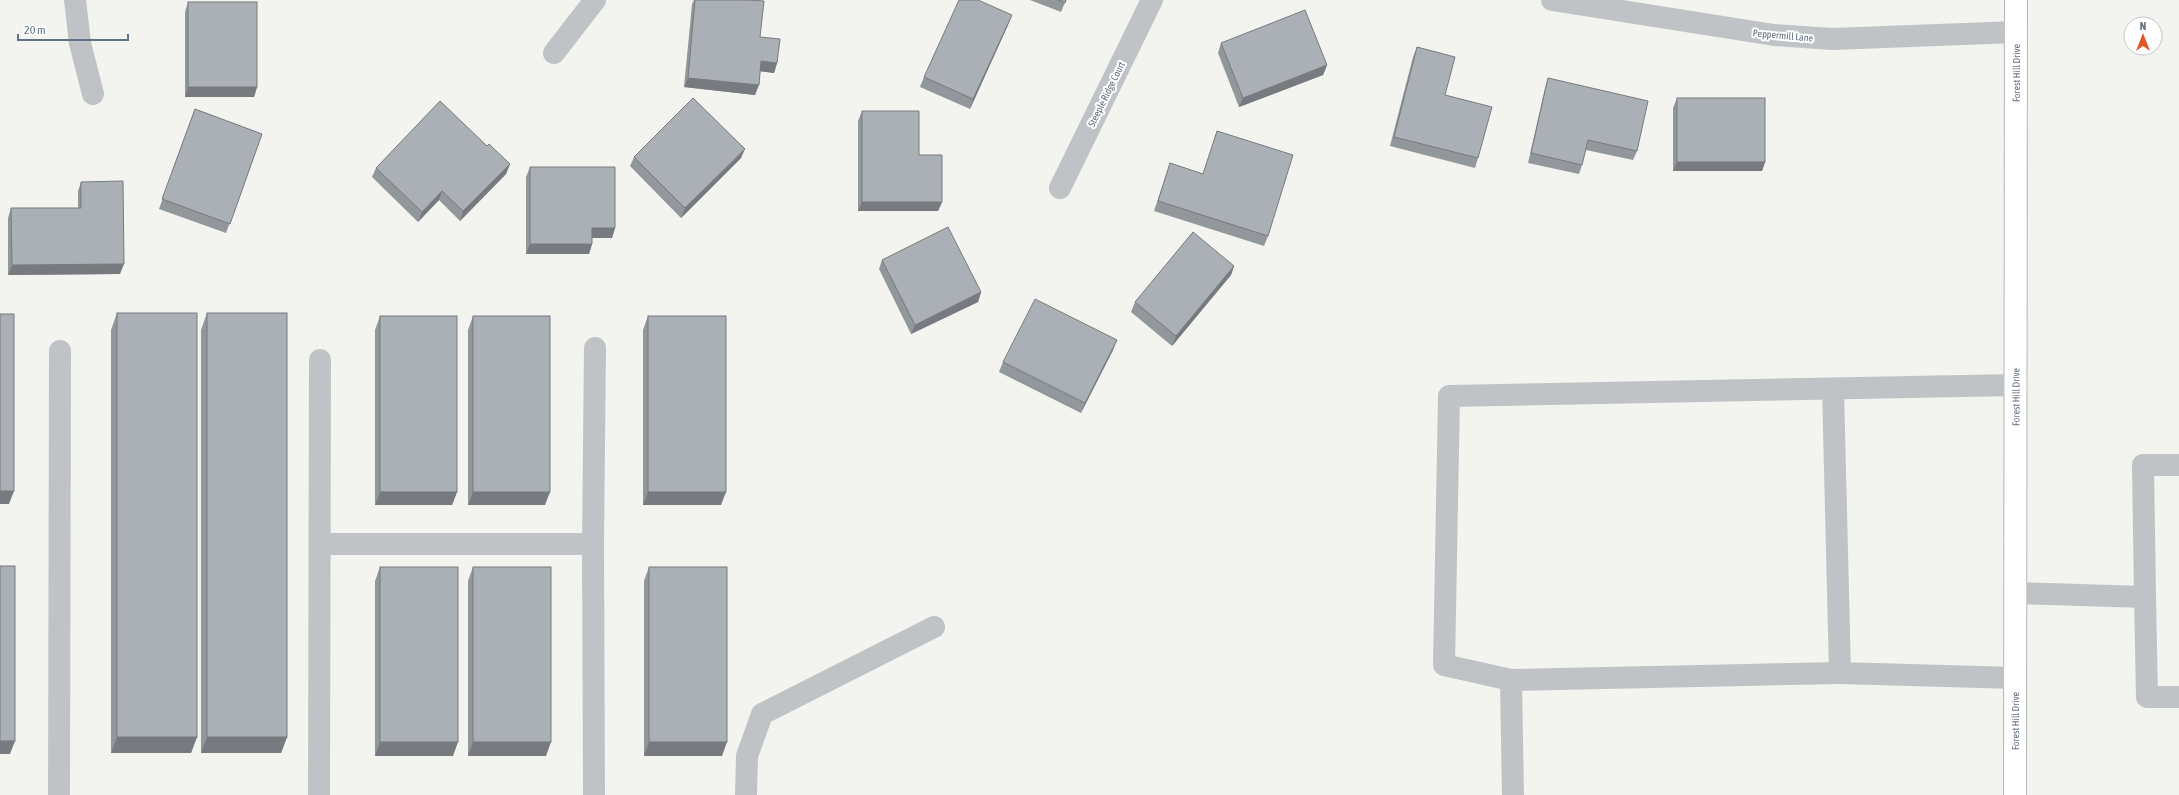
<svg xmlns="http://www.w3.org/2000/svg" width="2179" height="795" font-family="'Asap Condensed',sans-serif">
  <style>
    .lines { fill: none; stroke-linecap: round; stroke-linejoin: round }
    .secondary-casing { stroke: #b1b6ba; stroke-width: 24 }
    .service { stroke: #bfc3c6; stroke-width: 22 }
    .minor { stroke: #bfc3c6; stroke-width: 22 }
    .secondary { stroke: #fff; stroke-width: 22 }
    .wall { fill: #92979c }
    .shaded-wall { fill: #777b7f }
    .building { fill: #aab0b5; stroke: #777b7f }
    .labels { text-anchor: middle; stroke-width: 4; stroke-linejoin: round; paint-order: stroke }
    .street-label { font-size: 10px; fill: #637280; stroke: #fff }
  </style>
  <rect width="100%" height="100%" fill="#f3f4ef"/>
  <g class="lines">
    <defs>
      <g id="secondary">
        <path id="s1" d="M2015 795 2016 0"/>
      </g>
    </defs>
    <use href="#secondary" class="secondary-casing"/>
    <g class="service">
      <polyline points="1833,389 1840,673 2015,678"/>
      <polyline points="320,544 593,544 595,348"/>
      <polyline points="593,544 594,795"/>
      <polyline points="2015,593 2145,597 2143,465 2179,465"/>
      <polyline points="2145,597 2147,697 2179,697"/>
      <polyline points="1511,680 1840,673"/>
      <polyline points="59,795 60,351"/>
      <polyline points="319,795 320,360"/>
      <polyline points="746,795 747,756 762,714 934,627"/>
      <polyline points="1513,795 1511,680 1444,665 1449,396 2016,385"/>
    </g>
    <g class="minor">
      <polyline points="75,0 80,43 93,94"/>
      <polyline points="1552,0 1774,35 1832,39 2017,32"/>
      <polyline points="554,53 595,0"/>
      <polyline points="1060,188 1152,0"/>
    </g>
    <use href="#secondary" class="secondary"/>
  </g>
  <g class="wall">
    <polygon points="694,0 749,0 760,37 777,63 774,73 760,71 755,95 684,87 692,4"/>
    <polygon points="1030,0 1066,0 1061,12"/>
    <polygon points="188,2 257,87 254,97 185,97 185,12"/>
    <polygon points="1008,25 970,109 920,87 924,77"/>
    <polygon points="1221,43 1327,65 1323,75 1239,107 1218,53"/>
    <polygon points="1417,47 1445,95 1478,158 1475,168 1390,146 1413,57"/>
    <polygon points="1548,78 1637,151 1633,160 1586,150 1582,165 1579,174 1528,163 1545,88"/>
    <polygon points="1677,98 1765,162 1762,171 1673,171 1673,108"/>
    <polygon points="195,109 262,134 226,233 159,209"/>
    <polygon points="862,111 919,155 942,202 938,211 858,211 858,121"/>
    <polygon points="1217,131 1268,236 1264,246 1154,211 1170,163 1203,174"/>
    <polygon points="487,146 510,164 506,174 460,221 439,200 418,222 372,177 376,168"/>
    <polygon points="634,157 741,158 681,218 630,166"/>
    <polygon points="530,167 615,228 612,238 592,238 592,244 589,254 526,254 526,177"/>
    <polygon points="81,182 120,274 8,275 8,218 11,208 78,208 78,191"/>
    <polygon points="882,260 981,292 978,302 911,334 879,269"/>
    <polygon points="1234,266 1231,275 1172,346 1131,312 1135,302"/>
    <polygon points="117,313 197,737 191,753 111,753 111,330"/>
    <polygon points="207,313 287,737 281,753 201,753 201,330"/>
    <polygon points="380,316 457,492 452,505 375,505 375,330"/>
    <polygon points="473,316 545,505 468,505 468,330"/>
    <polygon points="648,316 721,505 643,505 643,330"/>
    <polygon points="1113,350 1081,413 999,372 1003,362"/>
    <polygon points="380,567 453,756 375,756 375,581"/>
    <polygon points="473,567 546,756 468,756 468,581"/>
    <polygon points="649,567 722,756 644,756 644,581"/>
  </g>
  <g class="shaded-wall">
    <polygon points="1012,15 1008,25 970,109 973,99"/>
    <polygon points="761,61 777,63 774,73 758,71"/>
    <polygon points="1327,65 1323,75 1239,107 1243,98"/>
    <polygon points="688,78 759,85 755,95 684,87"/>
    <polygon points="188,87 257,87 254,97 185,97"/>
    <polygon points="745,149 741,158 681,218 685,208"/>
    <polygon points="1677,162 1765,162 1762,171 1673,171"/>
    <polygon points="510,164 506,174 460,221 463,211"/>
    <polygon points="442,191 439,200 418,222 422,212"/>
    <polygon points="862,202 942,202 938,211 858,211"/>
    <polygon points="592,228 615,228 612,238 589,238"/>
    <polygon points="530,244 592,244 589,254 526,254"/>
    <polygon points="124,264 120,274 8,275 12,265"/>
    <polygon points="1234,266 1231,275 1172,346 1176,336"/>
    <polygon points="981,292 978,302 911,334 915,325"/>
    <polygon points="1117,340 1113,350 1081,413 1085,403"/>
    <polygon points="0,491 14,491 9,504 0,504"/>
    <polygon points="380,492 457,492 452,505 375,505"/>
    <polygon points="473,492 550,492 545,505 468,505"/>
    <polygon points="648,492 726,492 721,505 643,505"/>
    <polygon points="117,737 197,737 191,753 111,753"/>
    <polygon points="207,737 287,737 281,753 201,753"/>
    <polygon points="0,741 15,741 10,754 0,754"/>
    <polygon points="380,742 458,742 453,756 375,756"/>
    <polygon points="473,742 551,742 546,756 468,756"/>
    <polygon points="649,742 727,742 722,756 644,756"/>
  </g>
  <g class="building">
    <polygon points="695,0 749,0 764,1 760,37 780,39 777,63 761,61 759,85 688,78"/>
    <polygon points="959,0 978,0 1012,15 973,99 924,77"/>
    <polygon points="1058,0 1066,0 1065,3"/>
    <rect x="188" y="2" width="69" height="85"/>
    <polygon points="1305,10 1327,65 1243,98 1221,43"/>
    <polygon points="1417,47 1455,57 1445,95 1492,107 1478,158 1394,137"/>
    <polygon points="1548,78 1648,101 1637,151 1588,140 1582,165 1531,153"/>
    <polygon points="693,98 745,149 685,208 634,157"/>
    <rect x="1677" y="98" width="88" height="64"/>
    <polygon points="440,101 487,146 489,144 510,164 463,211 442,191 422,212 376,168"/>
    <polygon points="195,109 262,134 230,224 162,199"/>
    <polygon points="862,111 919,111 919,155 942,155 942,202 862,202"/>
    <polygon points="1217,131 1293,155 1268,236 1158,201 1170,163 1203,174"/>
    <polygon points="530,167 615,167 615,228 592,228 592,244 530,244"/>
    <polygon points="123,181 124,264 12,265 11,208 81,208 81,182"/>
    <polygon points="948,227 981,292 915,325 882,260"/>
    <polygon points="1193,232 1234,266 1176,336 1135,302"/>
    <polygon points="1035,299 1117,340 1085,403 1003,362"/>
    <rect x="117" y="313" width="80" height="424"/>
    <rect x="207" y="313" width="80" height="424"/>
    <rect x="0" y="314" width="14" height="177"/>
    <rect x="380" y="316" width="77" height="176"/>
    <rect x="473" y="316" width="77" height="176"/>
    <rect x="648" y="316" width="78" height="176"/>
    <rect x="0" y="566" width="15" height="175"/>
    <rect x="380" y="567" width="78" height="175"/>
    <rect x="473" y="567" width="78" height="175"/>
    <rect x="649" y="567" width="78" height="175"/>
  </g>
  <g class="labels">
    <g class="street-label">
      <text transform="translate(1783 35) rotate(5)" y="4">Peppermill Lane</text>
      <text dy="4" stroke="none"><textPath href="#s1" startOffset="722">Forest Hill Drive</textPath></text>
      <text transform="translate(1106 94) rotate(-64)" y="4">Steeple Ridge Court</text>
      <text dy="4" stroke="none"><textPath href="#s1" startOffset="398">Forest Hill Drive</textPath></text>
      <text dy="4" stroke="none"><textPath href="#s1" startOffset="74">Forest Hill Drive</textPath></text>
    </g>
  </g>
  <g transform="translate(2143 36)"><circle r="19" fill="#ffffff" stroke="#c1c7cc"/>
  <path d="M0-3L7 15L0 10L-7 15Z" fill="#e05723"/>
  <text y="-6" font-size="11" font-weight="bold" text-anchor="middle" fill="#637280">N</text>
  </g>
  <path d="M18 34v6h110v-6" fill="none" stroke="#637280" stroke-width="2"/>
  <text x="24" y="34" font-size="12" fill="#637280" stroke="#ffffff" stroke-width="3" paint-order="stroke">20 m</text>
</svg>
